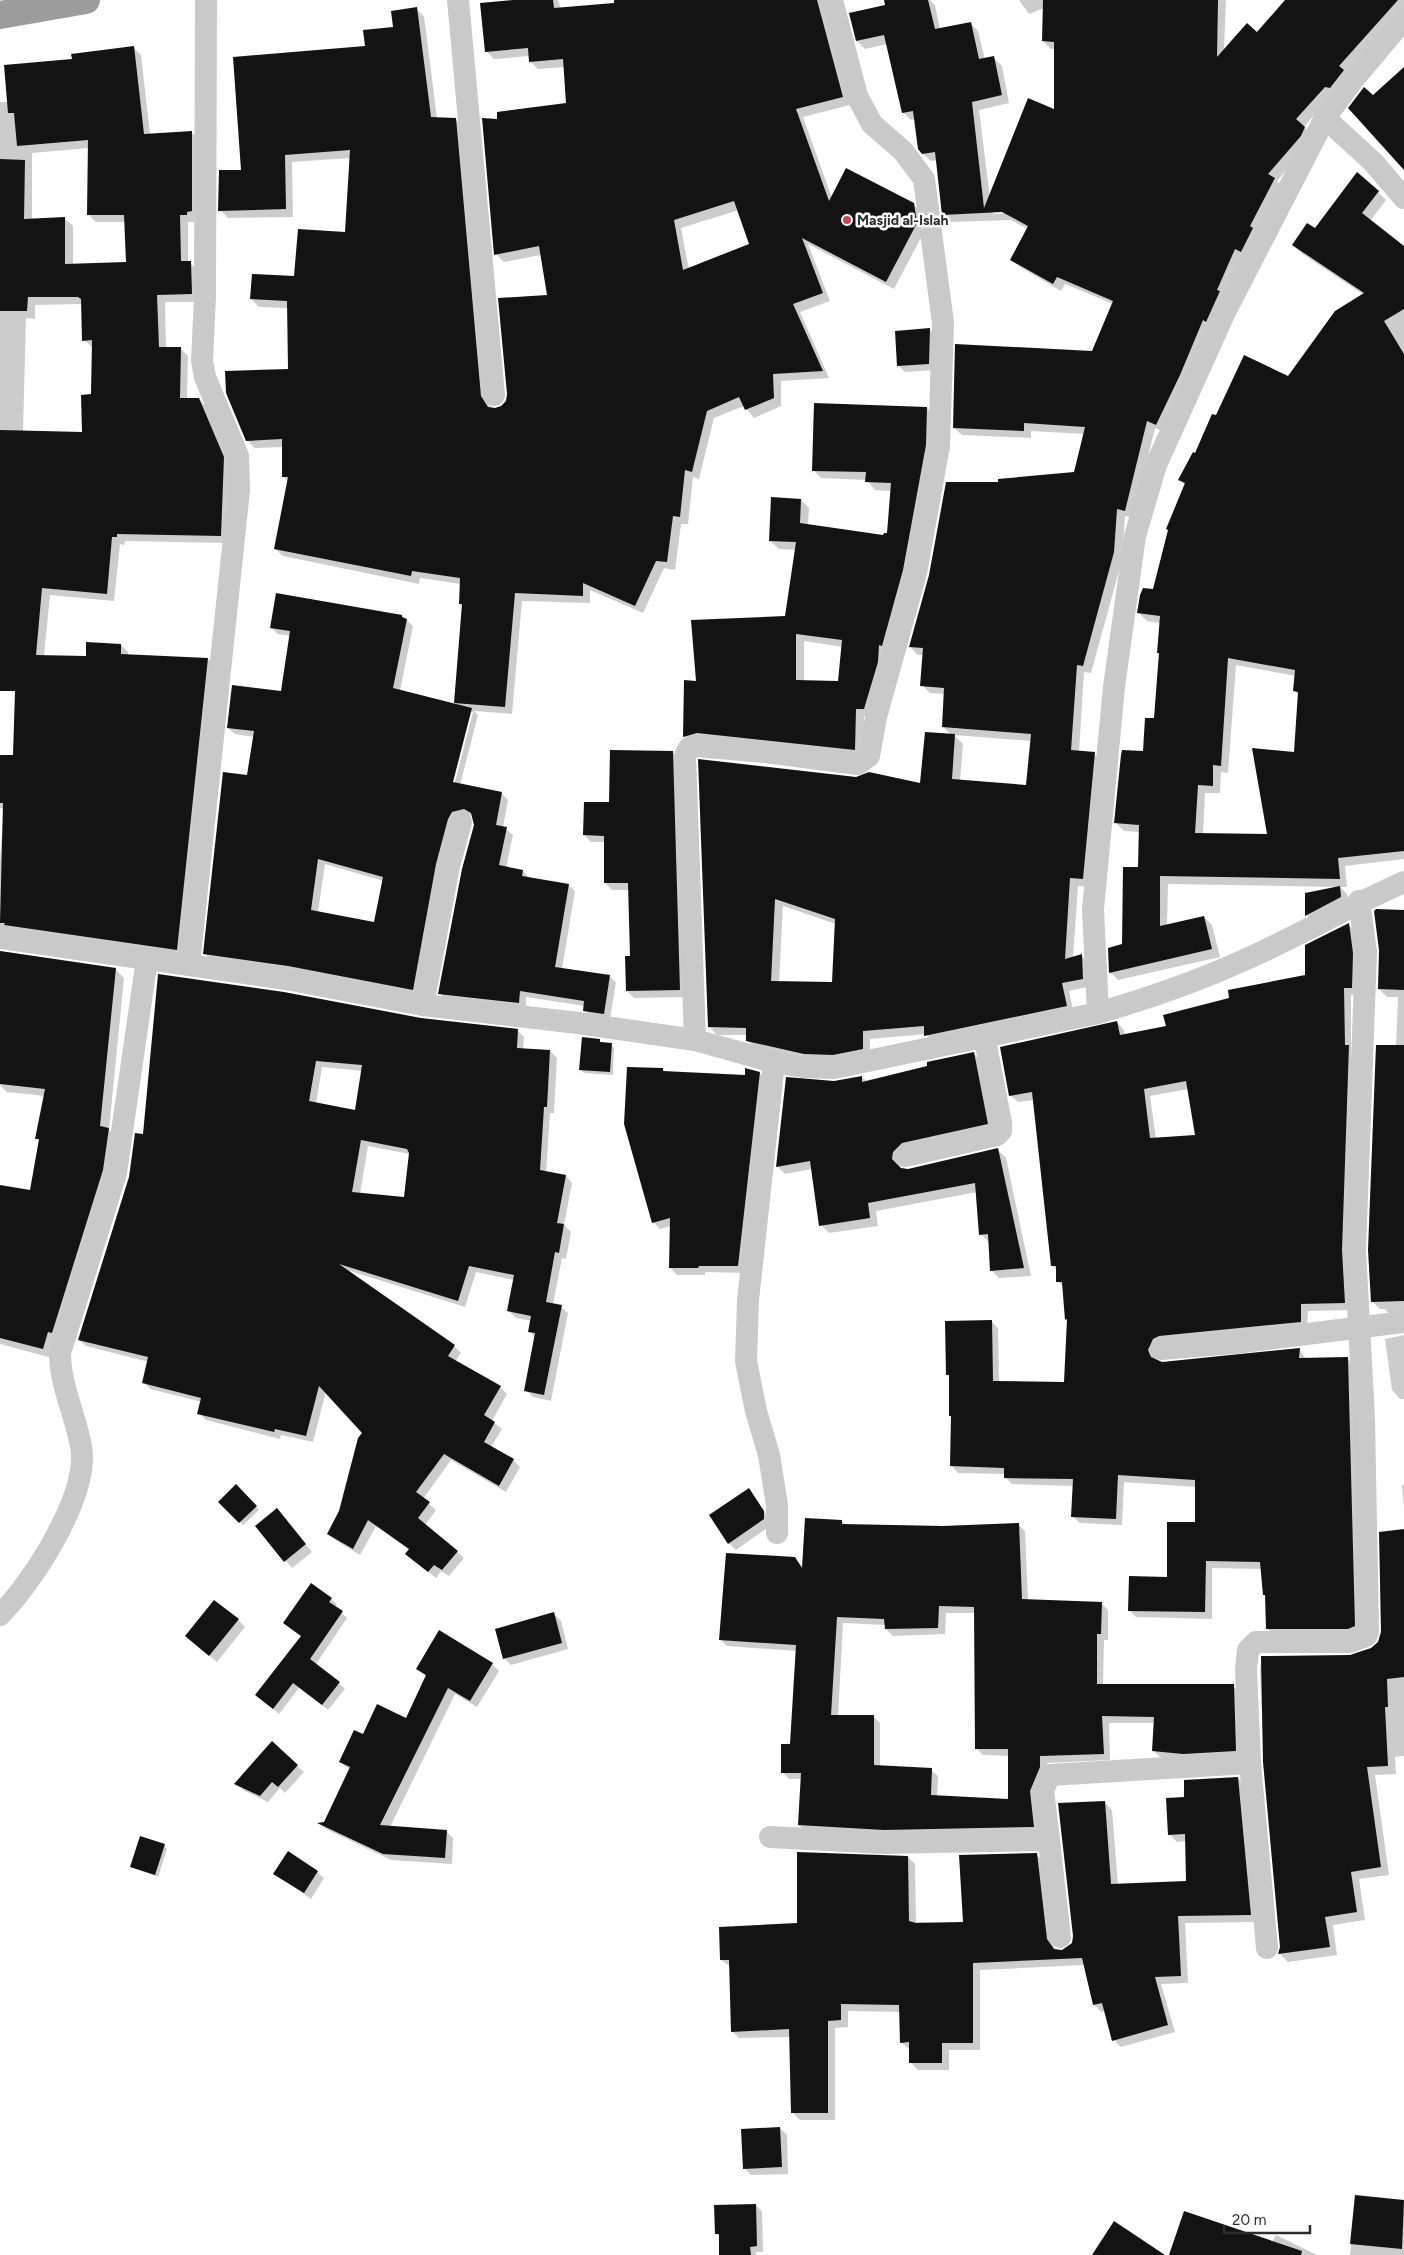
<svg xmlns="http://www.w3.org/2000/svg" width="1404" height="2255" font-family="Figtree,sans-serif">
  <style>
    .shadow { fill: #0003; fill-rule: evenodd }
    .building { fill: #131313; fill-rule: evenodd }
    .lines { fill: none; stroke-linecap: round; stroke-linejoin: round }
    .minor { stroke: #c9c9c9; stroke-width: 22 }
    .trunk { stroke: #9c9c9c; stroke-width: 28 }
    .poi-dot { fill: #d23f54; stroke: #fff; stroke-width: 2 }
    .labels { text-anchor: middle; stroke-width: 5; stroke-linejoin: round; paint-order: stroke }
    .poi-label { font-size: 14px; font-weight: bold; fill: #2c2c2c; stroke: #fff; text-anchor: start }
  </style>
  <rect width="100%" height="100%" fill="#fff"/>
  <g class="shadow">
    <path d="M526 0H558L561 9 616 4 615 0H823L850 105 803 117 832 198 913 204 921 212 924 232 894 289 808 244 830 301 800 312 829 378 781 381V406L754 418 744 406 714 418 699 479 693 477 688 524H681L675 570 664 568 643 613 590 590V603L522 601 512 714 474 711 478 715 460 785 501 793 508 800 503 827 513 835 506 868 523 871 529 878 568 885 575 891 562 969 609 976 616 982 610 1019 591 1017 585 1010V1006L526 997V1009L446 1000 440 993 475 825 472 815 459 819 419 996 211 960 205 953 248 777 254 737 235 734 228 728 282 692 291 636 278 634 271 628 402 616 413 626 400 691 458 706 455 702 463 607 460 604 461 584 420 578 419 584 283 556 275 549 288 481 283 476V447L255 448 247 440 290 370 288 308 259 307 251 299 295 278 347 234 351 158 292 162 293 217 228 218 220 210 243 171 366 48 395 28 416 9 424 16 437 118 455 119 463 127 488 405 495 409 503 406 549 296 541 255 504 262 496 254 499 120 568 104 565 67 538 69 530 61V56L494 59 486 51ZM739 210 751 245 689 270 681 228ZM470 712H473L453 789 450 788ZM325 864 384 881 375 923 318 912Z"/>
    <path d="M886 0H930L935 5 940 29 970 23 978 31 985 60 994 58 1002 66 1009 103 979 110 990 198 1055 111V49H1051L1043 41 1044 8 1029 14 1019 0H1226L1224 50 1257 34 1287 0H1404V10L1304 127 1313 136 1308 144 1277 181 1282 187 1164 432 1155 428 1133 518 1125 516 1122 560 1091 673 1084 672 1079 752 1094 754 1102 762 1090 887 1078 886 1073 958 1082 956 1090 964 1091 986 1069 991 1074 1014 934 1043 926 1034 870 1039V1056L841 1062 755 1048 747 1040V1035H717L709 1027 700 761 921 784 951 735 943 727 945 694 930 693 922 685 924 655H918L910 647 930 576 999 483 1075 473 1085 434 1031 431V438L962 435 954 428 1093 352 1113 304 1065 284 1061 291 1020 267 1012 260 1028 229 1011 220 951 222 943 214 937 160 931 161 922 153 916 119 911 120 903 112 887 44 865 49 857 41 887 6ZM993 211H1008V213L993 214ZM954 735 1031 741 1027 786 960 781 963 744ZM783 906 836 924 833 984 779 983Z"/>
    <path d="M133 47 141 55 150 134 192 133 200 140 194 222H188V262L198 270 199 302H165L166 348H180L188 356 187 399H199L207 407 231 466 228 543 125 541 124 545 120 544 114 601 50 595 44 656 87 657 121 645 128 652V656L208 659 215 666 184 957 0 932V860L4 809 0 808V756L15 757 29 709 0 654V102H8L73 60ZM89 148 88 214 96 222H126L127 263 73 265V226L65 219 32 220V153ZM82 304 84 340 93 348V396L83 433 23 431 26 318 35 319V305Z"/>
    <path d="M1378 192 1386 200 1370 221 1404 250V859L1345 866 1347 887H1340L1347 894 1348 904 1313 922 1307 915V894L1336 887 1168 884 1167 925 1204 917 1212 925 1220 957 1118 980 1110 972 1123 945 1139 869 1140 832 1124 831 1116 823 1144 752 1155 720 1160 655 1158 653 1160 623 1147 621 1139 613 1153 590 1185 485 1180 480 1217 417 1289 378 1364 295 1301 253 1293 245ZM1236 665 1296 676 1295 691 1299 695 1295 754 1269 835 1203 834 1205 793H1220L1221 772 1228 773Z"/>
    <polygon points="929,329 936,336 935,370 905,372 898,365"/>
    <path d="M927 408 935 417 934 454 873 717 864 716 863 758 693 744 684 736 698 682 786 617 796 550 779 549 770 541 801 500 809 508 808 525 884 537 888 534 891 491 875 490 867 480 821 478 813 470ZM804 641 843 647 839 682H804Z"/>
    <polygon points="672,752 679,759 687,997 634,998 627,991 632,957 630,890 612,890 605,883 605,842 591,842 584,835 610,803"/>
    <polygon points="1404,912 1404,1318 1393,1319 1385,1309 1380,1309 1372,1301 1396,1046 1398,997 1387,997 1379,989"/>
    <path d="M1349 925 1356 932 1358 995H1351V1310L1308 1311 1307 1328 1155 1358 1161 1363 1299 1349 1306 1359 1347 1358 1354 1366 1361 1633 1274 1636 1267 1628V1597L1264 1594 1262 1569 1212 1568V1619L1136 1617 1129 1610 1168 1578 1196 1524 1197 1487 1124 1482 1122 1525 1080 1523 1072 1516 1074 1486 1012 1484 1005 1477V1474L958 1473 951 1465 952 1418 950 1416V1377L947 1375 991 1321 998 1328 999 1382 1065 1383 1069 1322 1066 1319 1064 1288 1058 1281 1057 1270 1053 1266 1034 1100 1018 1102 1010 1095 1117 1022 1124 1030 1125 1035 1168 1027 1231 999 1307 976ZM1188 1089 1196 1136 1156 1139 1150 1096Z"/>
    <polygon points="0,951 115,969 124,978 109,1130 118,1138 52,1358 0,1344 0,1186 31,1192 40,1141 37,1138 45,1096 7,1092 0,1085"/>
    <path d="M159 975 420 1019 517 1030 524 1037 523 1050 550 1051 557 1058 554 1113H550L546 1173 566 1176 572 1183 564 1225 571 1232 566 1259 562 1258 553 1304 561 1307 568 1313 551 1401 533 1397 526 1390 535 1337 530 1332 532 1321 516 1318 509 1311 514 1280 476 1272 465 1307 347 1270 454 1346 461 1353 455 1362 500 1387 507 1394 492 1421 502 1429 491 1447 513 1460 520 1467 506 1492 451 1460 423 1499 436 1510 425 1525 464 1558 449 1576 441 1571 436 1578 414 1560 410 1550 376 1526 360 1555 335 1540 328 1534 341 1511 364 1433 326 1391 313 1442 281 1435 280 1439 206 1420 199 1413 202 1402 150 1389 144 1382 149 1362 86 1346 79 1340 144 1136ZM322 1067 363 1071 356 1111 316 1104ZM368 1146 410 1154 405 1199 360 1194Z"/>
    <polygon points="599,1041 614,1047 613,1075 584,1073 581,1070"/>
    <polygon points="974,1054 982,1062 995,1132 900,1160 900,1169 908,1170 998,1150 1006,1158 1031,1276 999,1278 991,1270 990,1243 981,1234 977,1192 876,1211 878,1226 829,1233 821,1225 812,1169 785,1174 777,1166 834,1082 862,1077 867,1082"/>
    <polygon points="662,1070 665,1073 746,1077 759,1073 766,1080 745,1273 705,1272 705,1275 677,1275 670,1268 671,1226 660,1229 653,1222"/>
    <polygon points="1404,1335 1404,1399 1400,1399 1392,1390 1385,1339"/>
    <polygon points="236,1485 259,1510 243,1525 220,1502"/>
    <polygon points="1402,1485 1404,1485 1404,1508"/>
    <polygon points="749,1490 770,1519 770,1526 736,1550 729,1543"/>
    <polygon points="277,1510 312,1552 292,1568 257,1526"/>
    <path d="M842 1521 846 1526 943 1527 1018 1524 1025 1531 1028 1600 1101 1603 1108 1610V1640H1104L1103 1685 1233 1686 1240 1693 1243 1757 1161 1758 1154 1751 1155 1723H1109L1110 1760 1047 1763 1041 1834 806 1832 799 1825 802 1779H789L782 1772 791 1745 797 1651 727 1646 720 1639 794 1558 804 1568ZM946 1613H975L976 1748 983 1755 1009 1756V1800L937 1797 938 1776 931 1770 880 1766V1723L873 1716H838L843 1623 886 1625V1629L893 1636 945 1634Z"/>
    <polygon points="1404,1530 1404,1756 1395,1757 1396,1774 1375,1775 1389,1875 1359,1879 1365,1920 1333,1925 1337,1955 1288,1962 1280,1954 1281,1947 1264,1762 1260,1669 1262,1656 1351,1656 1371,1649 1378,1643"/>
    <polygon points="331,1599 337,1604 335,1607 347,1618 316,1664 345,1689 328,1710 299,1688 279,1714 256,1695 302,1637 284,1623"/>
    <polygon points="554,1614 561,1621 568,1649 511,1665 504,1658"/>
    <polygon points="238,1620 245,1627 217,1662 194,1643"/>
    <polygon points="492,1664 499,1671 477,1707 455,1694 390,1827 446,1831 453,1838 452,1864 391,1860 326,1829 320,1824 325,1823 350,1770 341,1762 364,1736 406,1719 427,1677 417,1669"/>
    <polygon points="297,1766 304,1772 285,1793 280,1788 268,1802 243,1790 236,1783"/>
    <polygon points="1238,1778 1245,1786 1258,1922 1185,1923 1188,1983 1161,1984 1175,2032 1121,2047 1114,2040 1105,2011 1101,2012 1094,2004 1085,1965 980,1970 980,2050 949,2050 949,2070 918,2070 910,2062 910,2050 901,2042 901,2012 848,2011 848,2027 835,2028 835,2120 800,2120 793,2113 790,2037 739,2038 732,2031 731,1967 721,1960 799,1924 908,1857 915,1864 916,1922 965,1923 1037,1855 1044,1862 1054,1948 1062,1951 1073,1943 1105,1803 1112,1810 1118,1885 1187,1882 1187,1841 1177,1842 1169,1834 1185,1798"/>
    <polygon points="164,1846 167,1849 158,1877 132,1867"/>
    <polygon points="317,1872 324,1878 311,1899 275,1874"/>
    <polygon points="780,2128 787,2135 788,2174 751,2175 744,2168"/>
    <polygon points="1356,2196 1404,2202 1404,2255 1350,2255"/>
    <polygon points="756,2205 762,2212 763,2252 756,2252 756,2255 720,2255 720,2237 716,2233"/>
    <polygon points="1276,2235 1317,2255 1170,2255 1272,2242"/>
  </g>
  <g class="building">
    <path d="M513 0H553L554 8 614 3V0H817L843 97 796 109 829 201 846 168 914 203 917 223 886 282 802 238 823 293 793 304 823 371 773 374 774 398 745 410 739 397 707 411 692 472 685 470 680 517 673 516 667 562 656 561 635 606 583 583V596L515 593 505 707 454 703 462 604H459L460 578 412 571 411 576 274 549 288 477H282V439L246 441 226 393 225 371 288 369 287 301 250 299 252 274 294 276 298 229 345 232 350 150 285 155 286 209 218 211 219 170H241L233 57 365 46 363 30 393 27 391 11 417 7 431 117 456 118 481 396 488 407 495 408 501 406 506 401 507 394 498 298 547 295 539 246 494 255 482 118 497 119V112L566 103 563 59 529 62 528 48 485 52 480 3ZM734 201 749 244 683 270 674 220Z"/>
    <path d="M884 0H928L935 29 971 22 979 59 994 56 1002 95 972 102 984 208 1028 98 1054 109V42L1042 41 1043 0H1218L1217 57 1247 23 1257 32 1285 0H1398L1339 66 1344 70 1330 88 1325 87 1296 119 1305 127 1301 136 1268 174 1275 178 1250 226 1253 228 1241 252 1235 249 1217 290 1220 291 1206 322 1203 320 1180 375 1156 425 1147 421 1125 511 1117 509 1114 552 1083 666 1077 665 1071 750 1095 752 1083 879 1070 878 1065 959 1082 954 1083 979 1062 983 1067 1006 924 1036V1026L863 1031V1049L833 1055 804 1054 746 1041V1028L708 1027 698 759 856 777 869 772 920 783 925 732 955 734 952 779 1026 785 1031 734 942 727 944 688 920 686 923 648 909 647 929 575 946 482H998V479L1074 472 1085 427 1024 423V431L953 428 955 344 1092 351 1113 301 1057 277 1053 284 1010 260 1028 226 1002 212 942 215 935 152 922 154 918 149 913 111 902 113 884 35 856 41 849 13 885 5ZM775 899 835 919 832 982 771 981Z"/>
    <polygon points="134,46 144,134 192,131 192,211 187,212 187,215 180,215 181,261 191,261 192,294 157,295 159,347 181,347 180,398 199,398 224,457 221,536 117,534 117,537 112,537 107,594 42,588 36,655 86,656 86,642 121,644 121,654 208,658 177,950 4,925 5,923 0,923 3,803 0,803 0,755 13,755 15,691 0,691 0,430 82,432 81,395 91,394 92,340 82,341 81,299 78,297 28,297 27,311 0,311 0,159 25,160 24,219 65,217 65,264 126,262 124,215 87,215 88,140 17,146 14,113 8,113 4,65 72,59 71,54"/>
    <polygon points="1404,67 1404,170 1348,108 1364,87 1373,95"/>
    <path d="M1357 172 1379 191 1362 213 1404 246V309L1384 321 1404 354V851L1338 858 1340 879 1160 876V926L1204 916 1212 949 1109 973 1108 948 1122 944 1123 867H1138L1139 825 1114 823 1121 755 1122 750 1143 751 1145 718H1154L1159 653H1157L1160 616 1137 613 1140 595 1143 588 1153 589 1168 530 1166 529 1185 483 1178 480 1193 452 1195 453 1212 414 1216 415 1244 355 1288 376 1335 311 1364 293 1292 245 1307 223 1315 228ZM1228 658 1295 670 1293 691 1298 692 1294 752 1252 748 1267 834 1195 833 1198 785 1213 786V765L1221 766Z"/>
    <polygon points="930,328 929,364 897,366 895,331"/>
    <path d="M814 403 927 407 926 445 903 570 882 646 879 645 878 662 864 709H856L855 750 697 733 683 737 684 680 696 681 691 620 785 616 796 542 769 541 771 497 801 499 800 523 883 535 884 533H887L891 483 865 482 866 472 812 471ZM796 634 842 640 838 681 796 680Z"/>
    <path d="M276 593 402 615V617L407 619 393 688 472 708 453 782 502 792 496 825 507 827 499 865 523 870 522 876 569 884 555 967 610 975 604 1014 583 1011 584 1001 520 991 519 1003 438 994 462 869 474 825 471 813 464 809 452 812 448 819 436 864 413 990 288 966 203 954 223 772 247 775 254 731 227 728 232 685 281 691 290 631 270 628ZM318 859 383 877 374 922 311 910Z"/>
    <polygon points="610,750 673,751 680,990 626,991 625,956 630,956 628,883 604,883 604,836 583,835 584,802 609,802"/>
    <polygon points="1340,886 1341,897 1305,916 1305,893"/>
    <polygon points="1376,909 1404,910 1404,990 1378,989 1379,950 1374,911"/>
    <path d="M1349 923 1353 953 1352 988H1344L1345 1045H1349L1342 1250 1345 1303 1301 1304V1322L1159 1336 1153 1339 1148 1350 1151 1357 1162 1362 1300 1348 1299 1358 1348 1357 1355 1626 1348 1629H1266L1265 1595H1263L1260 1562 1206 1561 1205 1612 1128 1611 1129 1576 1167 1577V1522H1195V1480L1118 1475 1116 1519 1071 1517 1073 1479 1004 1478V1468L950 1466 951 1416H949V1375H946L945 1321 992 1320 993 1381 1064 1382 1067 1319 1065 1320 1062 1282H1056V1266H1051L1032 1092 1009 1096 1000 1047 1117 1021 1120 1035 1166 1026 1163 1015 1229 998 1228 990 1305 975V945ZM1186 1081 1195 1135 1150 1138 1144 1089Z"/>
    <polygon points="0,951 116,968 100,1126 109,1128 103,1170 52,1333 48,1332 43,1349 0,1338 0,1185 30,1190 39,1139 35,1139 45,1089 0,1084"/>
    <path d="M158 974 284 992 421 1018 518 1029 517 1048 550 1050 547 1107H544L540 1170 566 1175 557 1223 564 1224 559 1253 555 1252 546 1302 562 1305 544 1395 524 1391 535 1333 528 1332 531 1316 507 1311 514 1275 469 1266 458 1301 339 1264 455 1345 448 1356 501 1386 484 1415 495 1422 484 1442 514 1459 499 1486 444 1454 416 1492 430 1502 418 1518 458 1551 442 1570 434 1565 428 1572 405 1554 409 1549 368 1520 353 1549 327 1534 339 1511 358 1438 362 1433 319 1386 306 1436 275 1429 274 1432 197 1414 201 1398 142 1383 148 1357 78 1340 129 1177 135 1133 143 1134ZM316 1061 362 1065 355 1110 309 1101ZM361 1140 407 1149 409 1153 404 1197 352 1192Z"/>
    <polygon points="582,1037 600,1039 600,1042 612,1043 610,1072 579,1070"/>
    <polygon points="1376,1045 1404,1045 1404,1301 1371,1302 1368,1250"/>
    <polygon points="974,1052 988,1124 902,1143 893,1152 892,1159 901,1168 908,1169 998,1148 1024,1268 990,1271 988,1234 979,1235 975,1183 868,1203 870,1218 819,1226 810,1161 776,1167 786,1077 834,1081 862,1076 862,1082 927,1066 927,1062"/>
    <polygon points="627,1067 663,1068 663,1071 745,1075 745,1068 760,1072 738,1266 699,1266 698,1268 669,1268 670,1218 652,1223 624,1124"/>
    <polygon points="236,1484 257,1506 239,1523 218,1502"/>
    <polygon points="749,1488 764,1511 764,1519 728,1544 709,1515"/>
    <polygon points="277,1508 306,1544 284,1562 255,1526"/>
    <path d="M805 1518 842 1520V1524L943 1526 1019 1523 1022 1599 1102 1602 1101 1634H1097V1684H1234L1236 1751 1183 1754 1152 1751 1154 1717 1102 1716 1104 1754 1040 1756V1767L1030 1791 1034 1827 884 1830 798 1825 801 1773H781V1744H790L796 1645 719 1640 726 1553 795 1557 802 1568ZM939 1606 974 1607 975 1749H1008V1799L931 1795 932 1768 874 1765V1715H831L837 1617 884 1619 885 1629 938 1628Z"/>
    <polygon points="1404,1529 1404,1677 1387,1679 1388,1707 1385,1707 1388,1766 1367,1767 1381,1867 1351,1872 1357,1912 1325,1917 1330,1947 1278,1954 1280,1947 1263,1762 1261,1656 1350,1655 1371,1648 1378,1642 1381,1632 1379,1532"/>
    <polygon points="311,1583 332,1598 329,1602 343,1611 310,1659 340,1682 322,1705 293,1683 273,1709 255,1695 301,1636 283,1623"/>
    <polygon points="214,1600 239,1619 209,1656 185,1636"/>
    <polygon points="554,1612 562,1643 503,1659 495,1629"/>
    <polygon points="439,1630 493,1663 470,1701 448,1688 380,1825 447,1830 445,1858 383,1854 317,1823 324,1822 350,1767 339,1762 354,1730 363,1734 377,1704 406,1718 426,1675 416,1669"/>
    <polygon points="272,1741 298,1765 278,1787 272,1782 260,1796 234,1784"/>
    <polygon points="1238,1777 1251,1915 1178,1916 1181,1976 1155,1977 1168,2025 1112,2041 1102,2003 1093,2005 1082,1958 973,1963 973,2043 942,2043 942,2063 909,2063 909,2042 900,2043 899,2005 841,2004 841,2020 828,2021 828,2113 791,2113 789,2029 731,2032 729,1960 720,1960 719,1927 797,1923 797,1852 908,1856 909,1921 916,1923 963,1922 959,1855 1037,1853 1047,1939 1054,1949 1062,1950 1072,1943 1073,1936 1058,1803 1105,1801 1111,1884 1186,1881 1185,1834 1168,1835 1166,1798 1184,1797 1184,1780"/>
    <polygon points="140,1836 165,1844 155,1875 130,1867"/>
    <polygon points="288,1851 318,1871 304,1893 273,1874"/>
    <polygon points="780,2127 782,2167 743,2169 741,2129"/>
    <polygon points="1355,2195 1404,2200 1402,2249 1350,2244"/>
    <polygon points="756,2204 757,2246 750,2247 751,2255 719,2255 719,2234 715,2234 714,2205"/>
    <polygon points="1184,2211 1302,2251 1301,2255 1169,2255"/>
    <polygon points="1114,2221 1165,2255 1092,2255"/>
  </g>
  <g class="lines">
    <g class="minor">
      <polyline points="458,0 494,395"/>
      <polyline points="1325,118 1373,162 1404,198"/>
      <path d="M0 938 286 979 423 1005 578 1023 695 1040 774 1062 803 1067 834 1068 1098 1013C1150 998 1201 980 1251 957 1303 933 1352 905 1404 882"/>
      <polyline points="189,965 239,490 238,456 205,377 202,361 205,296 206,0"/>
      <polyline points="423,1005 449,866 461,822"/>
      <polyline points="1098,1013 1093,909 1114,687 1135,536 1156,465 1225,312 1325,118 1353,80 1404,19"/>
      <polyline points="695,1040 685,756 689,748 696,746 765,752 858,764 869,756 876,717 916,573 939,446 943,323 924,179 903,151 872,124 857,96 832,0"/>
      <polyline points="774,1062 748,1300 746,1361 756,1411 769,1455 777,1505 777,1533"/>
      <polyline points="905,1156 997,1135 1001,1131 1001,1123 984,1035"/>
      <polyline points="1161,1349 1234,1343 1404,1322"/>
      <path d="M0 1615C33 1582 90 1494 81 1446 75 1414 60 1385 60 1353L116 1173 147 959"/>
      <polyline points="1250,1763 1267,1948"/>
      <polyline points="770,1837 884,1843 1049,1840 1043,1790 1050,1775 1250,1763 1246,1669 1248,1650 1256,1642 1350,1642 1366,1636 1368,1632 1364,1418 1355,1250 1366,952 1359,901"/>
      <polyline points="1049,1840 1060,1937"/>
    </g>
    <polyline class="trunk" points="0,15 86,0"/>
  </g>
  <circle class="poi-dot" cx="847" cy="220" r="5"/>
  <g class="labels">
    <g class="poi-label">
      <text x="857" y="225">Masjid al-Islah</text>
    </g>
  </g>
  <path d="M1224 2225v8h86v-8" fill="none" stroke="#2c2c2c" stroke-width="2.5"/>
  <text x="1232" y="2225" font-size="15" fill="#2c2c2c" stroke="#ffffff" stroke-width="4" paint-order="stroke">20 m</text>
</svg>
